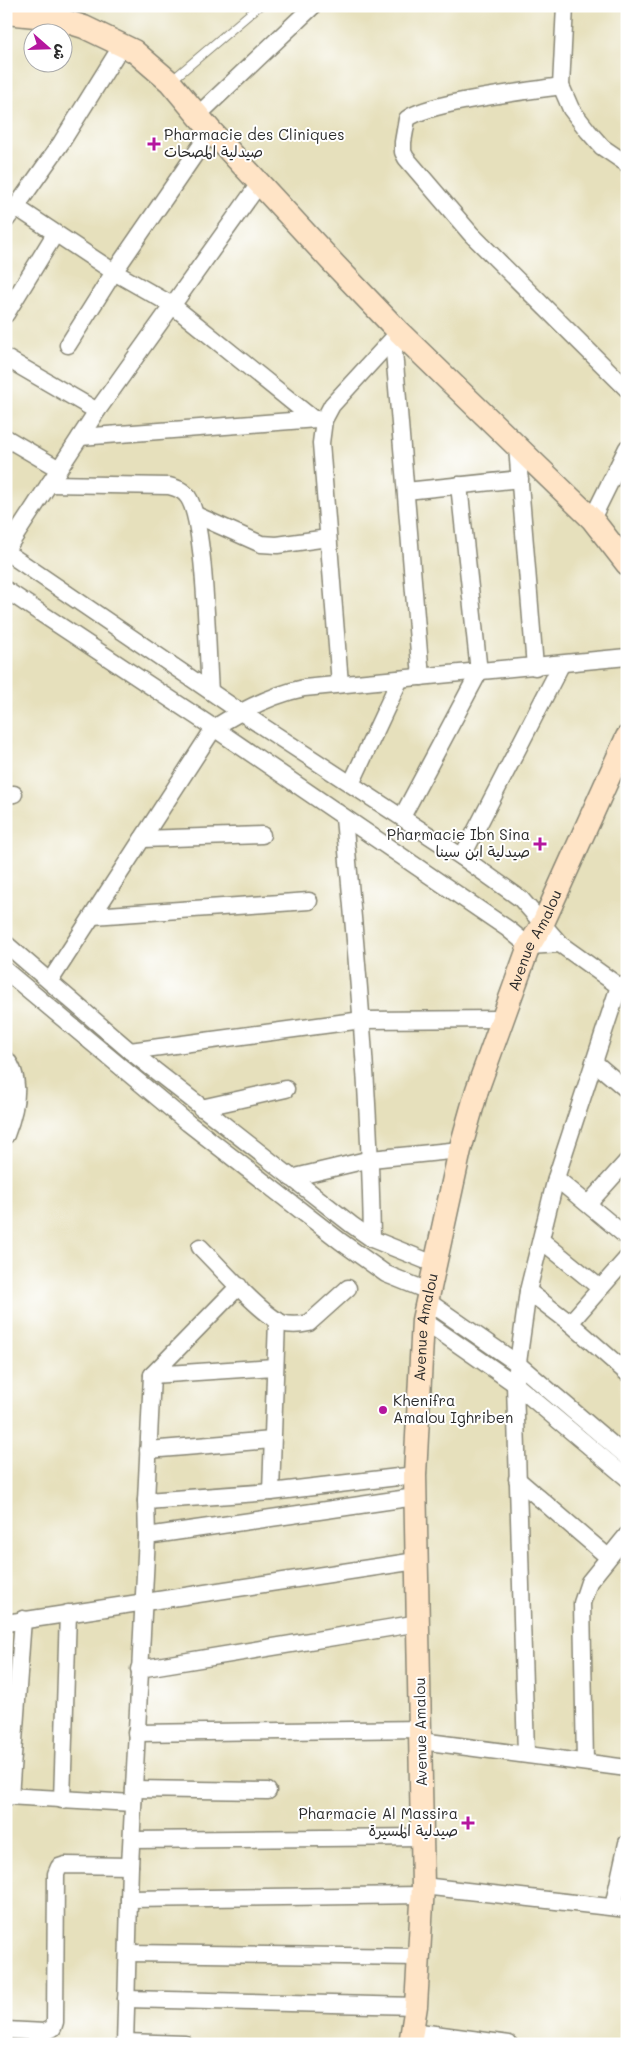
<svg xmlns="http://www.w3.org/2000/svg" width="633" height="2050" font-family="Mali,'Playpen Sans Arabic',sans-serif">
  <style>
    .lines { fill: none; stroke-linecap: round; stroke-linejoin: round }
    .lane-casing { stroke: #888674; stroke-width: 10 }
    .street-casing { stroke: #888674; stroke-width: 19 }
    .secondary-casing { stroke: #888674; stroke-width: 25 }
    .path { stroke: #888674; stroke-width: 3; stroke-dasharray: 4 4; stroke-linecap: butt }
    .lane { stroke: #fff; stroke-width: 8 }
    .street { stroke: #fff; stroke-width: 16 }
    .secondary { stroke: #ffe4c6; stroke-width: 22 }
    .poi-dot { fill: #b5179e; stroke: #fff; stroke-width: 2 }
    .labels { text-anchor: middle; stroke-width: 4; stroke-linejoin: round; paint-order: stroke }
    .poi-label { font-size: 15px; fill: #2b2b2b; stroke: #fff; text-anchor: start }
    .street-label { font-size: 15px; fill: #2b2b2b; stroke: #fff }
  </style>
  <rect width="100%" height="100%" fill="#fff"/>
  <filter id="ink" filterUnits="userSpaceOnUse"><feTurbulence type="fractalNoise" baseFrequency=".02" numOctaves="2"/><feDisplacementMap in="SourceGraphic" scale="10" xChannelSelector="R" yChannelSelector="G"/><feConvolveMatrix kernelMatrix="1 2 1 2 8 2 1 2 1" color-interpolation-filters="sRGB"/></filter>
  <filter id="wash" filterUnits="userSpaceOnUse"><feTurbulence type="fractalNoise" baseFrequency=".0096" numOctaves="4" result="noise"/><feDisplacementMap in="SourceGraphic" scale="20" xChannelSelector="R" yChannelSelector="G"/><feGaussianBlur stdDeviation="1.12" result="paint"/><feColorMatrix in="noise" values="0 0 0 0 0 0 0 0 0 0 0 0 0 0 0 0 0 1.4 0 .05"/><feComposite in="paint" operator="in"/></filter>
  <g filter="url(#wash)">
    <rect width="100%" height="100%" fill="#e6e0bc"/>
  </g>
  <g filter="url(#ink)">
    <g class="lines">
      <defs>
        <polyline id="lane" points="171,81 259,6"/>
        <g id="street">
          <polyline points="565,6 561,86 571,109 588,131 602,147 627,164"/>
          <path d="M561 86C529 91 428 102 407 119L403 142V152L406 158 471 234 627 389"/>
          <polyline points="198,115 313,6"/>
          <polyline points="16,207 61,143 122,45"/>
          <polyline points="6,220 16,207 114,272 172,305 312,418"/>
          <polyline points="6,314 55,234"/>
          <polyline points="393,339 421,677"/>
          <polyline points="68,345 114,272 211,131"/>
          <polyline points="6,358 97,411"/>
          <polyline points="80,437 317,419"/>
          <polyline points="6,438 59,469"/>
          <polyline points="517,447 535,667"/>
          <path d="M49 484 169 486C177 488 183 490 188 497 206 523 207 654 210 691"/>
          <polyline points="406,491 520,479"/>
          <polyline points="196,515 261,544 277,545 328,538"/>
          <polyline points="592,519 627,448"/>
          <polyline points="6,550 97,411 259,184"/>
          <polyline points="6,552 239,711 462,857 521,899 560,944 627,992"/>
          <polyline points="6,590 214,728 508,929 529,946 560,944"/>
          <polyline points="340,684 321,443 324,420 332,405 399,332"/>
          <polyline points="351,784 400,679"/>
          <polyline points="6,795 14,794"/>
          <polyline points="402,817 479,672 459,485"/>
          <path d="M344 818C357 959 370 1098 372 1239"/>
          <polyline points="142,839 262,835"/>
          <polyline points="462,857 561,665"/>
          <polyline points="93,916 309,901"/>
          <polyline points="6,944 130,1051 352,1225 372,1239 434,1264"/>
          <polyline points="6,971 188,1123 340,1241 386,1274 428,1291"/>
          <path d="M50 981 214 728C242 710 271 695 304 688L627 657"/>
          <polyline points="130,1051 362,1020 503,1019"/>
          <path d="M6 1059C24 1080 15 1112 6 1135"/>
          <polyline points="594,1062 627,1090"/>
          <polyline points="201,1108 286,1089"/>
          <polyline points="291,1178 371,1159 460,1150"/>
          <polyline points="556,1178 627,1237"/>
          <polyline points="589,1203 627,1161"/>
          <polyline points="541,1240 600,1288"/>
          <path d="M200 1247C218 1265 261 1314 282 1323 291 1326 300 1325 309 1323L348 1288"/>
          <polyline points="528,1291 570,1323 627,1373"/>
          <polyline points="426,1300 518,1364 627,1457"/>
          <polyline points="423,1320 515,1384 627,1478"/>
          <polyline points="570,1323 627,1258"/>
          <polyline points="152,1375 274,1367"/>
          <polyline points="148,1450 272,1440"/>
          <polyline points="517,1479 608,1557"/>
          <polyline points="271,1492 277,1320"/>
          <polyline points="146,1501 271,1492 415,1475"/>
          <polyline points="147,1536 415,1497"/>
          <polyline points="6,1623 416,1561"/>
          <polyline points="139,1669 419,1623"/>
          <polyline points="136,1733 420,1729"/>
          <polyline points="421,1741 627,1768"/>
          <polyline points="526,1753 515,1384 528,1291 556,1178 619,986"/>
          <polyline points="585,1762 582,1603 589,1582 627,1535"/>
          <polyline points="134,1789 268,1791"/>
          <polyline points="6,1796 133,1803"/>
          <polyline points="10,1796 23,1619"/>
          <polyline points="62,1800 68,1613"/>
          <polyline points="132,1840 423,1837"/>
          <polyline points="423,1886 627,1909"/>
          <polyline points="129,1899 422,1895"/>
          <polyline points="613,1907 627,1843"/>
          <polyline points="128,1953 420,1957"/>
          <polyline points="126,1999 416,2006"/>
          <polyline points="6,2030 45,2032 53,2028 55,2022 56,1874 59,1867 65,1865 130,1866"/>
          <polyline points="412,2031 509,2044"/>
          <polyline points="126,2042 185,2044"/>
          <polyline points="125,2044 130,1866 147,1536 146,1501 152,1375 239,1286"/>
        </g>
        <g id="secondary">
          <polyline points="6,13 55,18 84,27 134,51 170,82 211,131 335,265 399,332 592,519 627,564"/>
          <path id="s1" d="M410 2044 416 2006 423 1886 415 1475 423 1320 460 1150 477 1090 529 946 543 923 627 737"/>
        </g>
      </defs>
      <use href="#lane" class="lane-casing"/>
      <use href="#street" class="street-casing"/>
      <use href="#secondary" class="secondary-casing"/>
      <polyline class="path" points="621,1567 627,1571"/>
      <use href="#lane" class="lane"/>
      <use href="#street" class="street"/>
      <use href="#secondary" class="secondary"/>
    </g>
  </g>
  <g class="poi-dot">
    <path d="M151.5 136.5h5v5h5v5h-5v5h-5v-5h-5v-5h5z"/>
    <path d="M537.5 836.5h5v5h5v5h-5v5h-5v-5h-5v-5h5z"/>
    <circle cx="383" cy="1410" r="5"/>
    <path d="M465.5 1815.5h5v5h5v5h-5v5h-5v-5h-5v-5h5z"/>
  </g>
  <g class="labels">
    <g class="poi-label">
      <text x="164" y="140">Pharmacie des Cliniques<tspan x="164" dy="17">صيدلية المصحات</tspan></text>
      <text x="530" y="840" text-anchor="end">Pharmacie Ibn Sina<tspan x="530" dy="17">صيدلية ابن سينا</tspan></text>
      <text x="393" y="1406">Khenifra<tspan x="393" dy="17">Amalou Ighriben</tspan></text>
      <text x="458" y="1819" text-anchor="end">Pharmacie Al Massira<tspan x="458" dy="17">صيدلية المسيرة</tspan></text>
    </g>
    <g class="street-label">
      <text dy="5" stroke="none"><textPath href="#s1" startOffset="1122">Avenue Amalou</textPath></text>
      <text dy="5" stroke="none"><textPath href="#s1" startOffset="718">Avenue Amalou</textPath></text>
      <text transform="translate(421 1732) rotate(-91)" y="5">Avenue Amalou</text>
    </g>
  </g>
  <rect width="633" height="2050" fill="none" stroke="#fff" stroke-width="25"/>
  <g transform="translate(48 48) rotate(110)"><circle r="24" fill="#ffffff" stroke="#aaaaaa"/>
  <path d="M0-4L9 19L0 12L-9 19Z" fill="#b5179e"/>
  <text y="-8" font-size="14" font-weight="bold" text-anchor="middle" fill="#2b2b2b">ش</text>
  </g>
</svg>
